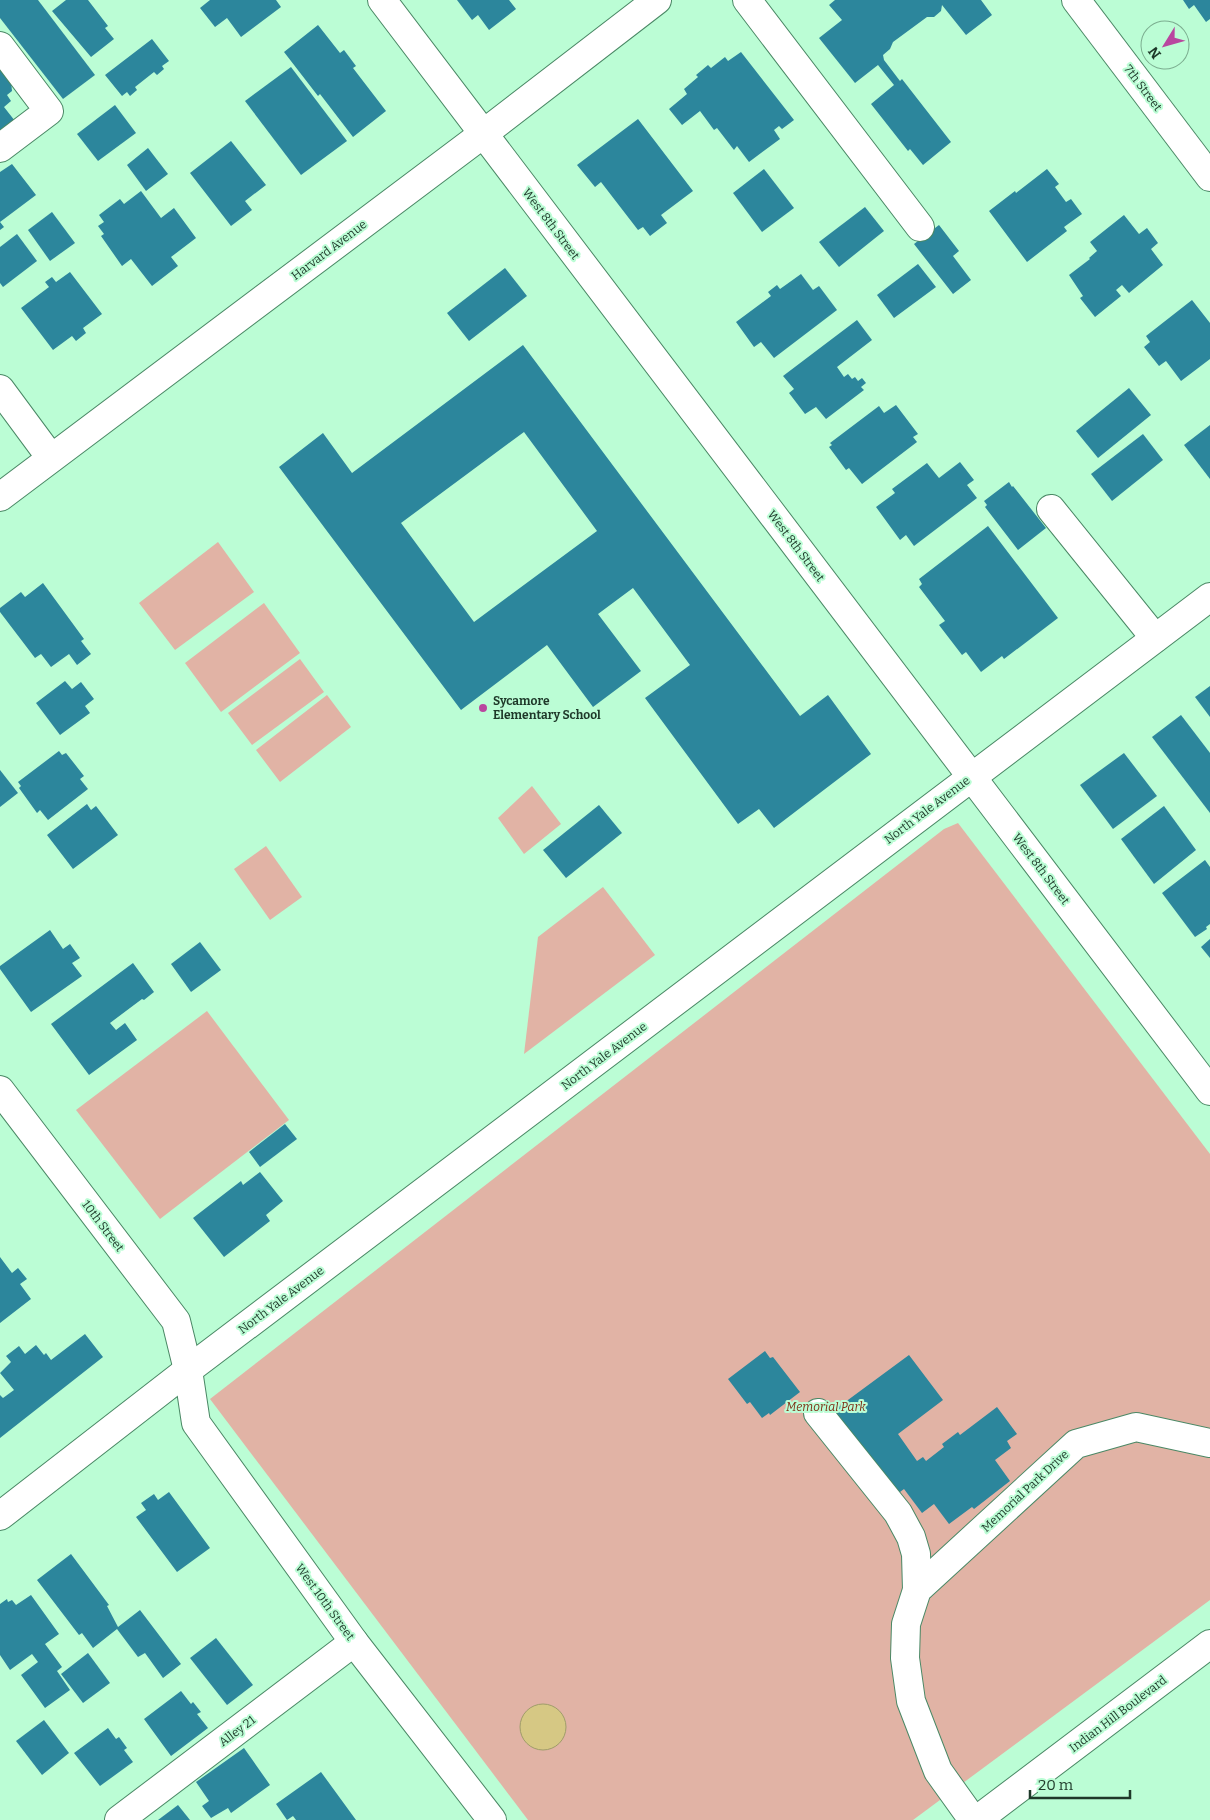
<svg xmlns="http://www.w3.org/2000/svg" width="1210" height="1820" font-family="Bitter,serif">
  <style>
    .green { fill: #e1b3a5 }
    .water { fill: #d6c884; stroke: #9f9d69 }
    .building { fill: #2c869c; fill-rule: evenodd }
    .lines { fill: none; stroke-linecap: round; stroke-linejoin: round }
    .minor-casing { stroke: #4a8865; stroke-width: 30 }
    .major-casing { stroke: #4a8865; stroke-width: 30 }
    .minor { stroke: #fff; stroke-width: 28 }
    .major { stroke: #fff; stroke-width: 28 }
    .poi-dot { fill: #b9469f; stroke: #bbfdd5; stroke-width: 2 }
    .labels { text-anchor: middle; stroke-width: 4; stroke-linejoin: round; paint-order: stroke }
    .street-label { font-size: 12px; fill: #1e3829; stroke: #bbfdd5 }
    .poi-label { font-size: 12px; font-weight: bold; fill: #1e3829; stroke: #bbfdd5; text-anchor: start }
    .park-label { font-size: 12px; font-style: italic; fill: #7f2e15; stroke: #bbfdd5 }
  </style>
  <rect width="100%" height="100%" fill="#bbfdd5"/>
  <g class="green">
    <polygon points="218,542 254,592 175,650 139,603"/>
    <polygon points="264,603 300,653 221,712 185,663"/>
    <polygon points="300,659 324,692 252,745 228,713"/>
    <polygon points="327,695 351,727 280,782 256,750"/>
    <polygon points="532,786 561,824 524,854 498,818"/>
    <polygon points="958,823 1210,1154 1210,1600 913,1820 528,1820 210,1399 944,829"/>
    <polygon points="266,846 302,897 270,920 234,869"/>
    <polygon points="603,887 655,955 524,1054 538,937"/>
    <polygon points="207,1011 289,1120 160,1219 76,1110"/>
  </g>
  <circle class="water" cx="543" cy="1727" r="23"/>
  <g class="building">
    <polygon points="0,0 38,0 95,75 63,99 0,18"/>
    <polygon points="66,0 88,0 108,26 105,28 114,39 91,57 52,11"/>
    <polygon points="210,0 276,0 281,7 241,37 227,18 215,27 200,8"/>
    <polygon points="457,0 509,0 516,9 489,30 478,15 472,20"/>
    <polygon points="835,0 981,0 992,15 966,35 942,5 941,11 934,17 927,17 893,42 890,49 883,55 884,60 900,81 902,79 951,142 923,165 910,149 908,151 871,104 894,85 878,65 855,83 819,38 842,20 829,5"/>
    <polygon points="1183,0 1210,0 1210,19 1206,22 1194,5 1189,9"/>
    <polygon points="318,25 340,53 344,50 356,66 353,68 386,111 353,137 320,94 318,96 284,52"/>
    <polygon points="152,39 169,61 162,66 164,69 157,75 154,72 135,87 137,90 130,96 127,92 122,96 105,75"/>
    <polygon points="741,52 794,120 782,129 779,126 774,130 780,139 749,162 737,146 734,150 717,128 714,130 700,111 682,125 669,109 687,94 684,89 698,77 696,75 708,65 711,68 725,57 728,61"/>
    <polygon points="0,67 11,81 12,91 7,95 11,101 4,107 15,121 0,133"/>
    <polygon points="291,67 347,141 301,175 245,101"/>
    <polygon points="115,105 136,133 98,161 77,134"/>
    <polygon points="638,119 693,191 661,215 667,223 650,236 643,227 638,230 601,182 595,187 577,165"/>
    <polygon points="231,141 266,185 245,201 252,210 231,226 190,173"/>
    <polygon points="148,148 168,174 146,191 127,165"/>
    <polygon points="12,164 36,195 0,222 4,227 0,230 0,172"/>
    <polygon points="764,169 794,208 762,232 733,193"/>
    <polygon points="1047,169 1059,184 1055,187 1066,202 1071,199 1082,214 1064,227 1067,231 1027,262 989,211 1015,191 1016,193"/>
    <polygon points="141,191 161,218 174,208 196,238 171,257 178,266 152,286 131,259 122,266 101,236 104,234 98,226 104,222 99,215 120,199 124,204"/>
    <polygon points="865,207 884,231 839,267 819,242"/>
    <polygon points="52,212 75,243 50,261 28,230"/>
    <polygon points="1124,215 1139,234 1147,228 1158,243 1151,249 1163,265 1129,293 1122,285 1116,290 1121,296 1095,317 1080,298 1083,296 1069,275 1090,259 1089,258 1097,251 1090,242"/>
    <polygon points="939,225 959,251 953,256 971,280 953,294 914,244"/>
    <polygon points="17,234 37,261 3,287 0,283 0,247"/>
    <polygon points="918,264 936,287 894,318 877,295"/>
    <polygon points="505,268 527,296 469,341 447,313"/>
    <polygon points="70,272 102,314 83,328 86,333 76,341 72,336 53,350 21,308 49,287 45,282 52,277 56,282"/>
    <polygon points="801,274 813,290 819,286 837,310 774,358 761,342 754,347 736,322 771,296 768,292 777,285 780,289"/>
    <polygon points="1192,300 1210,323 1210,359 1181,381 1166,361 1159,366 1144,347 1150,342 1146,336"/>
    <polygon points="857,320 872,340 837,367 844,377 848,374 852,379 855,377 858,381 862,378 866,383 861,387 864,390 826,419 816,407 805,414 789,393 794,389 783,376"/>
    <path d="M523 345 800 716 828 695 871 754 774 828 759 809 738 824 645 698 690 665 633 588 598 614 641 671 593 707 547 645 461 710 279 467 323 433 352 473ZM524 432 597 531 474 622 401 523Z"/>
    <polygon points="1129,388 1151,415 1098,458 1076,431"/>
    <polygon points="896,405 918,434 913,437 917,442 862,484 849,468 846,470 829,447 832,445 830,443 879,406 884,413"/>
    <polygon points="1210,425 1210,479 1184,445"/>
    <polygon points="1143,434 1163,460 1112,501 1091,474"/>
    <polygon points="960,462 974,480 967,485 977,498 914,546 906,535 900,540 876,507 895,493 892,489 927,463 939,478"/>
    <polygon points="1009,482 1012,487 1013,486 1046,528 1018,550 985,507 987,505 984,501"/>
    <polygon points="988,526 1058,618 1004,659 1002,656 981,672 966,652 962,655 939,625 945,621 919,587 922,584 919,579"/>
    <polygon points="43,583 84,639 81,641 91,654 77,665 69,654 51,667 41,654 35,658 0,612 0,608 21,592 25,597"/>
    <polygon points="65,681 72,689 81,682 94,699 85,706 90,713 60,735 36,703"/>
    <polygon points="1210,686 1210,717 1195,697"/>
    <polygon points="1181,715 1210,753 1210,813 1152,737"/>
    <polygon points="59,751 62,755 66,753 84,776 80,779 88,789 48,820 40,810 37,813 19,788 21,786 18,782"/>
    <polygon points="1124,753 1157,796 1113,829 1080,785"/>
    <polygon points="0,770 18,793 0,807"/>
    <polygon points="87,804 91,810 96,806 118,835 73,869 47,835"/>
    <polygon points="599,805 622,833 566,878 543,850"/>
    <polygon points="1164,806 1196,850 1154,884 1121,839"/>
    <polygon points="1205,860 1210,867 1210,924 1206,927 1207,929 1195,937 1162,893"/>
    <polygon points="50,930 63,949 70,944 80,958 72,963 82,976 31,1012 0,969 0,966"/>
    <polygon points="1210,939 1210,958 1201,947"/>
    <polygon points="200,942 221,970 191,992 171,964"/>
    <polygon points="133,963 154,992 144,1000 142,999 110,1023 116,1030 125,1023 137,1040 89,1075 51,1024"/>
    <polygon points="285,1124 297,1139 260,1167 249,1152"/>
    <polygon points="260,1172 283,1201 266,1215 270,1221 224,1257 193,1218 241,1181 243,1185"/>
    <polygon points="0,1257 12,1273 18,1268 27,1279 20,1284 31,1299 0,1323"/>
    <polygon points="85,1334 103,1357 0,1438 0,1395 3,1398 14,1390 0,1373 11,1362 6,1356 19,1346 25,1354 36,1345 44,1355 46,1353 51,1360"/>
    <polygon points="765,1351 770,1358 773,1357 800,1392 770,1415 769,1413 762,1418 750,1402 747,1404 728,1379"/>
    <polygon points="909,1355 943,1400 898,1434 917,1461 923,1457 926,1461 944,1447 942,1444 958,1432 960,1435 997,1407 1017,1434 1007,1441 1011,1448 995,1460 1010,1481 974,1509 972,1507 949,1524 934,1504 922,1513 904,1489 896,1495 833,1411"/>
    <polygon points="169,1492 210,1548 177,1572 136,1517 146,1510 141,1503 154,1494 158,1500"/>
    <polygon points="71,1554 109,1605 107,1606 118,1627 140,1610 181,1664 163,1678 145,1653 138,1657 117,1629 93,1648 82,1633 79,1635 37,1580"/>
    <polygon points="31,1595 59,1634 45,1644 62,1667 57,1671 70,1690 45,1708 21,1675 38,1662 32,1654 10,1670 0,1655 0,1604 7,1599 8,1602 12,1600 16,1605"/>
    <polygon points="216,1638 253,1685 227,1705 190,1658"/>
    <polygon points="88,1653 110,1683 83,1703 61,1674"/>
    <polygon points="181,1691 191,1704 193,1702 201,1712 197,1714 208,1728 171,1756 144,1719"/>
    <polygon points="44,1720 69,1753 42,1775 16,1741"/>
    <polygon points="108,1728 116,1739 119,1737 127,1748 124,1750 133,1762 100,1786 74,1753"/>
    <polygon points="244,1748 270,1785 231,1813 228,1808 211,1818 202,1806 209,1801 196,1782"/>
    <polygon points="321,1772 356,1820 296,1820 293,1816 287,1820 276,1804"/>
    <polygon points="178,1805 190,1820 158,1820"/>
  </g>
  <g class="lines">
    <defs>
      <g id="minor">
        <polyline points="382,0 1210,1091"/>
        <polyline points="747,0 920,227"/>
        <polyline points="1076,0 1210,177"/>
        <polyline points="0,46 49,111 0,148"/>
        <polyline points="0,389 51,458"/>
        <polyline points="0,497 483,134 657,0"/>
        <polyline points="1051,509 1155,638"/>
        <polyline points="0,1090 176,1321 188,1370 196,1423 354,1642 492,1820"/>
        <polyline points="818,1413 898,1513 911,1537 916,1554 917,1590"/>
        <polyline points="0,1516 188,1370 1210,597"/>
        <polyline points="119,1820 354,1642"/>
        <polyline points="973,1820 938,1771 911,1701 905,1658 906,1624 917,1590 1076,1444 1136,1427 1210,1443"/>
      </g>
      <polyline id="major" points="977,1820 1210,1644"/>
    </defs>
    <use href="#minor" class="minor-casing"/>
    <use href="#major" class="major-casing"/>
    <use href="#minor" class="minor"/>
    <use href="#major" class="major"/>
  </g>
  <circle class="poi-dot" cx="483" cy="708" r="5"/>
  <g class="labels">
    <g class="street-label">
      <text transform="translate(1143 88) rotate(53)" y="4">7th Street</text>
      <text transform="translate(551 224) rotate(53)" y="4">West 8th Street</text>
      <text transform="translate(329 250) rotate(-37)" y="4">Harvard Avenue</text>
      <text transform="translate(796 546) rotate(53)" y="4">West 8th Street</text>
      <text transform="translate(927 810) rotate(-37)" y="4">North Yale Avenue</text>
      <text transform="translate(1041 869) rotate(53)" y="4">West 8th Street</text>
      <text transform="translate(604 1056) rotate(-37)" y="4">North Yale Avenue</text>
      <text transform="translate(103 1226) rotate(53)" y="4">10th Street</text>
      <text transform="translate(281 1300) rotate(-37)" y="4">North Yale Avenue</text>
      <text transform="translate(1025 1491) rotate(-43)" y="4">Memorial Park Drive</text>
      <text transform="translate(325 1602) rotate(54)" y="4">West 10th Street</text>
      <text transform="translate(1118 1714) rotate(-37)" y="4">Indian Hill Boulevard</text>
      <text transform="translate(237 1731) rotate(-37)" y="4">Alley 21</text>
    </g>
    <g class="poi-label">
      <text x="493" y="705">Sycamore<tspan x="493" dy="14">Elementary School</tspan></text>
    </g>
    <g class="park-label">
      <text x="826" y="1411">Memorial Park</text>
    </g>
  </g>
  <g transform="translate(1165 45) rotate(233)"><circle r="24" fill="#bbfdd5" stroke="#7cae90"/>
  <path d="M0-4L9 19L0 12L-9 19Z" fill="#b9469f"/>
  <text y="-8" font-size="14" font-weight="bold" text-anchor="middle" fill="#1e3829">N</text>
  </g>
  <path d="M1030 1790v8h100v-8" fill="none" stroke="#1e3829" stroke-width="2.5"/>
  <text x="1038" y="1790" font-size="15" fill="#1e3829" stroke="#bbfdd5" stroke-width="4" paint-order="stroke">20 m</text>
</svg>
